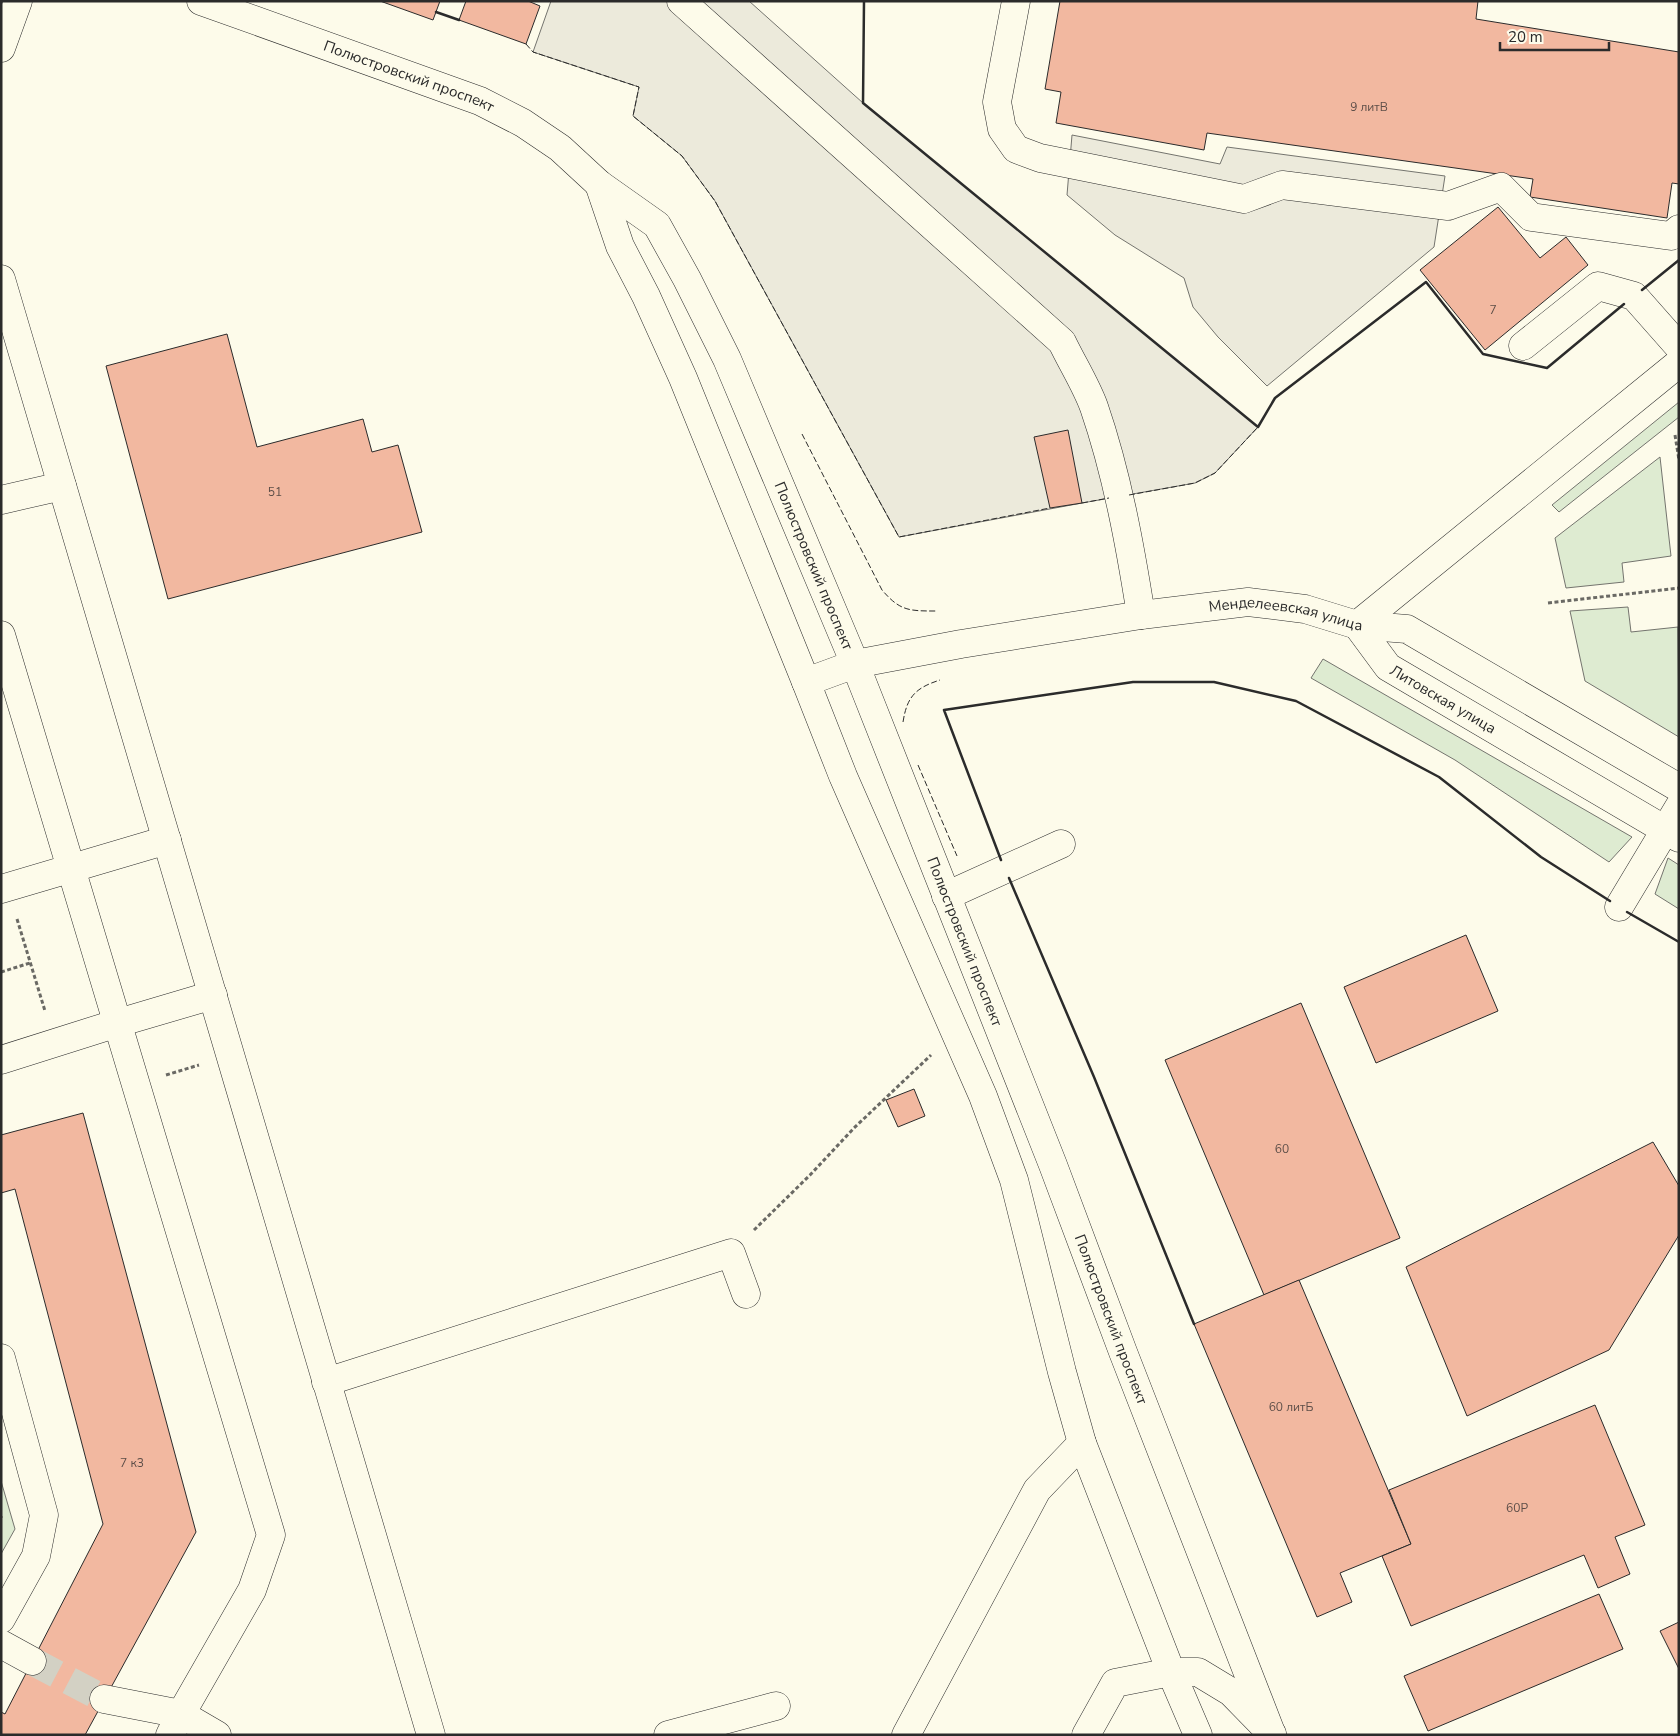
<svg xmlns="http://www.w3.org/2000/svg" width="1680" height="1736" font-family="'Nunito Sans',sans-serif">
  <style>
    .green { fill: #deebd1; stroke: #74746e }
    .parking { fill: #eceadb; stroke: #74746e }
    .building { fill: #f2b8a0; stroke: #2b2b2b }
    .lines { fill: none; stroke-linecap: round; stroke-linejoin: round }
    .minor-tunnel { stroke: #d3d1c4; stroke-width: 28; stroke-dasharray: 28 14; stroke-linecap: butt }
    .minor-casing { stroke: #2b2b2b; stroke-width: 29 }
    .major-casing { stroke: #2b2b2b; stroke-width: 29 }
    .path { stroke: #6a6964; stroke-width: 3; stroke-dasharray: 4 2.5; stroke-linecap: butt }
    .minor { stroke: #fdfbea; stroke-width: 28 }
    .major { stroke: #fdfbea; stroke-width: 28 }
    .fence { stroke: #2b2b2b; stroke-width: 1; stroke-dasharray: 6 2.5; stroke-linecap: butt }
    .wall { stroke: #2b2b2b; stroke-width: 2.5 }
    .labels { text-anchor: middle; stroke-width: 4; stroke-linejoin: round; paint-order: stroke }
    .number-label { font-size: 12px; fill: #5d4e48 }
    .street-label { font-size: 15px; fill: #2b2b2b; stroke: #fdfbea }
  </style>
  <rect width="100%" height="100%" fill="#fdfbea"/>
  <g class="green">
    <polygon points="1679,402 1679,417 1559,512 1552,505"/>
    <polygon points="1660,457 1671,556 1622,563 1624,582 1566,588 1555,538"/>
    <polygon points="1628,607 1631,632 1678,627 1679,737 1585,681 1570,611"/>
    <polygon points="1323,659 1632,837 1609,862 1455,760 1311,678"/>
    <polygon points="1668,858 1679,865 1679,909 1655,894"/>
    <polygon points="1,1481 15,1529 1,1554"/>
  </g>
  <g class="parking">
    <polygon points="551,1 749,1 863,103 1258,427 1215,473 1195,483 1082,503 899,537 715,201 682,156 633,116 639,87 533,52"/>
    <polygon points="1072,135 1220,164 1227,147 1445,176 1434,247 1267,386 1218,337 1193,307 1184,278 1115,235 1067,195"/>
  </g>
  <g class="building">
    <polygon points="380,1 440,1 433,20"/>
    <polygon points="466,1 528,1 540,6 526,44 459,20"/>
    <polygon points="1060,1 1478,1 1476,19 1679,52 1679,184 1672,183 1667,218 1530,197 1533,179 1207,133 1204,150 1056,123 1061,92 1045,89"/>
    <polygon points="1498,207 1540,258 1566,237 1588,265 1485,350 1420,270"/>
    <polygon points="227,334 257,447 363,419 372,452 398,445 422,532 168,599 106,366"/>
    <polygon points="1068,430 1082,503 1050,508 1034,437"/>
    <polygon points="1466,935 1498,1011 1376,1063 1344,987"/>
    <polygon points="1301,1003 1400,1238 1264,1295 1165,1060"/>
    <polygon points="914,1089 925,1116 898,1127 886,1100"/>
    <polygon points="83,1113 196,1532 85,1735 1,1735 1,1712 5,1714 103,1524 15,1189 1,1193 1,1135"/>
    <polygon points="1653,1142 1679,1186 1679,1235 1609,1350 1467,1416 1406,1267"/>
    <polygon points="1299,1280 1411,1544 1340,1573 1352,1602 1317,1617 1194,1324"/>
    <polygon points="1595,1405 1645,1525 1615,1537 1630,1574 1598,1588 1584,1555 1411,1626 1382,1556 1411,1544 1389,1490"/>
    <polygon points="1599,1594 1623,1649 1428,1731 1404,1676"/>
    <polygon points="1679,1622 1679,1669 1660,1631"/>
  </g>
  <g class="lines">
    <polyline class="minor-tunnel" points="32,1661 104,1699"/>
    <defs>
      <g id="minor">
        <path d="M681 1 1062 342C1072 363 1086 385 1094 407 1117 474 1130 545 1141 615"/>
        <polyline points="1016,1 997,102 1002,129 1016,149 1040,158 1244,199 1282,185 1448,206 1501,187 1531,217 1671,236 1679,229"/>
        <polyline points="1,48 18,1"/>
        <polyline points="1,279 431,1735"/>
        <polyline points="1523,346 1598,286 1634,296 1679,347"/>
        <polyline points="1,500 62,486"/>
        <polyline points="1357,625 1679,363"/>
        <path id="s1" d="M1357 625 1388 667 1679 838"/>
        <polyline points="1,635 271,1535 252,1590 181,1714 170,1735"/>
        <path id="s2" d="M806 682 855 664 961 644 1141 615 1248 602 1305 609 1357 625 1407 629 1679 788"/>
        <polyline points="1,889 167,840"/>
        <polyline points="946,896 1061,844"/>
        <polyline points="1619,907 1679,807"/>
        <polyline points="1,1060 118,1023 213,995"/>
        <polyline points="1,1358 44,1515 36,1556 1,1619"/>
        <polyline points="326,1382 731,1253 746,1294"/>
        <polyline points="1,1644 32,1661"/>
        <polyline points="104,1699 181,1714 217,1735"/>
        <polyline points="668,1735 776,1706"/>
        <polyline points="906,1735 1037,1490 1082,1443"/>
        <polyline points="1086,1735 1115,1683 1171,1672 1198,1672 1231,1692 1272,1734"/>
      </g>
      <g id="major">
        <path id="s3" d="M201 1 480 101 523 123 560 148 599 184 657 225 687 279 727 359 855 664 1053 1165 1123 1352 1272 1735"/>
        <polyline points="599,184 620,246 646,296 683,378 806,682 843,776 983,1096 1014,1180 1062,1372 1082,1443 1171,1672 1198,1735"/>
      </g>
    </defs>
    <use href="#minor" class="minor-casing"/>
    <use href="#major" class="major-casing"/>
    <g class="path">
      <polyline points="1675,435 1679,460"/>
      <polyline points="1548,603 1679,588"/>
      <polyline points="17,919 45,1011"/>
      <polyline points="1,972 30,963"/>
      <polyline points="166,1075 199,1065"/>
      <polyline points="754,1230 810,1175 854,1128 931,1055"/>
      <polyline points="1,1516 1,1518"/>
    </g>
    <use href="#minor" class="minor"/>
    <use href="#major" class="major"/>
    <g class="fence">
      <polyline points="526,44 533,52 639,87 633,116 682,156 715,201 899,537 1050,508"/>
      <path d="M802 434 882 590C900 611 909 611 936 611"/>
      <polyline points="1129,495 1195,483 1215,473 1258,427"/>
      <polyline points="1082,503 1109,498"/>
      <path d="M903 722C907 697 915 688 940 680"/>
      <polyline points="918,765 957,856"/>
    </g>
    <g class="wall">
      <polyline points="864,1 863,103 1258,427 1275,398 1426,282 1483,354 1547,368 1624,304"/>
      <polyline points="436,12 459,20"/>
      <polyline points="1642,290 1679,260"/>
      <polyline points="1001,860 944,710 1133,682 1214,682 1296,701 1439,777 1541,857 1610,901"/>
      <polyline points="1009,878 1094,1077 1194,1324"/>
      <polyline points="1627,912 1679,942"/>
    </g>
  </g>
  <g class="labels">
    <g class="number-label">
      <text x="1369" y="111">9 литВ</text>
      <text x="1493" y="314">7</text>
      <text x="275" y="496">51</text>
      <text x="1282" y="1153">60</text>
      <text x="1291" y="1411">60 литБ</text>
      <text x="132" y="1467">7 к3</text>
      <text x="1517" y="1512">60Р</text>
    </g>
    <g class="street-label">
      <text dy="5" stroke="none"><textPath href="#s3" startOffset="221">Полюстровский проспект</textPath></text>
      <text dy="5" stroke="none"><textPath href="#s3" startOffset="889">Полюстровский проспект</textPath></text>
      <text dy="5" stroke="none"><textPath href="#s2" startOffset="489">Менделеевская улица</textPath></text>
      <text dy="5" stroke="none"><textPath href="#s1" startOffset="116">Литовская улица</textPath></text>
      <text dy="5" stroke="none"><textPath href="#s3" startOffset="1294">Полюстровский проспект</textPath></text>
      <text dy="5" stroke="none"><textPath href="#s3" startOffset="1699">Полюстровский проспект</textPath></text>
    </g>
  </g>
  <rect width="1680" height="1736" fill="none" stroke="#2b2b2b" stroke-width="5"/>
  <path d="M1500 42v8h109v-8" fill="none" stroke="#2b2b2b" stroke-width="2.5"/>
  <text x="1508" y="42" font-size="15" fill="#2b2b2b" stroke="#fdfbea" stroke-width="4" paint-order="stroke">20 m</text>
</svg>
